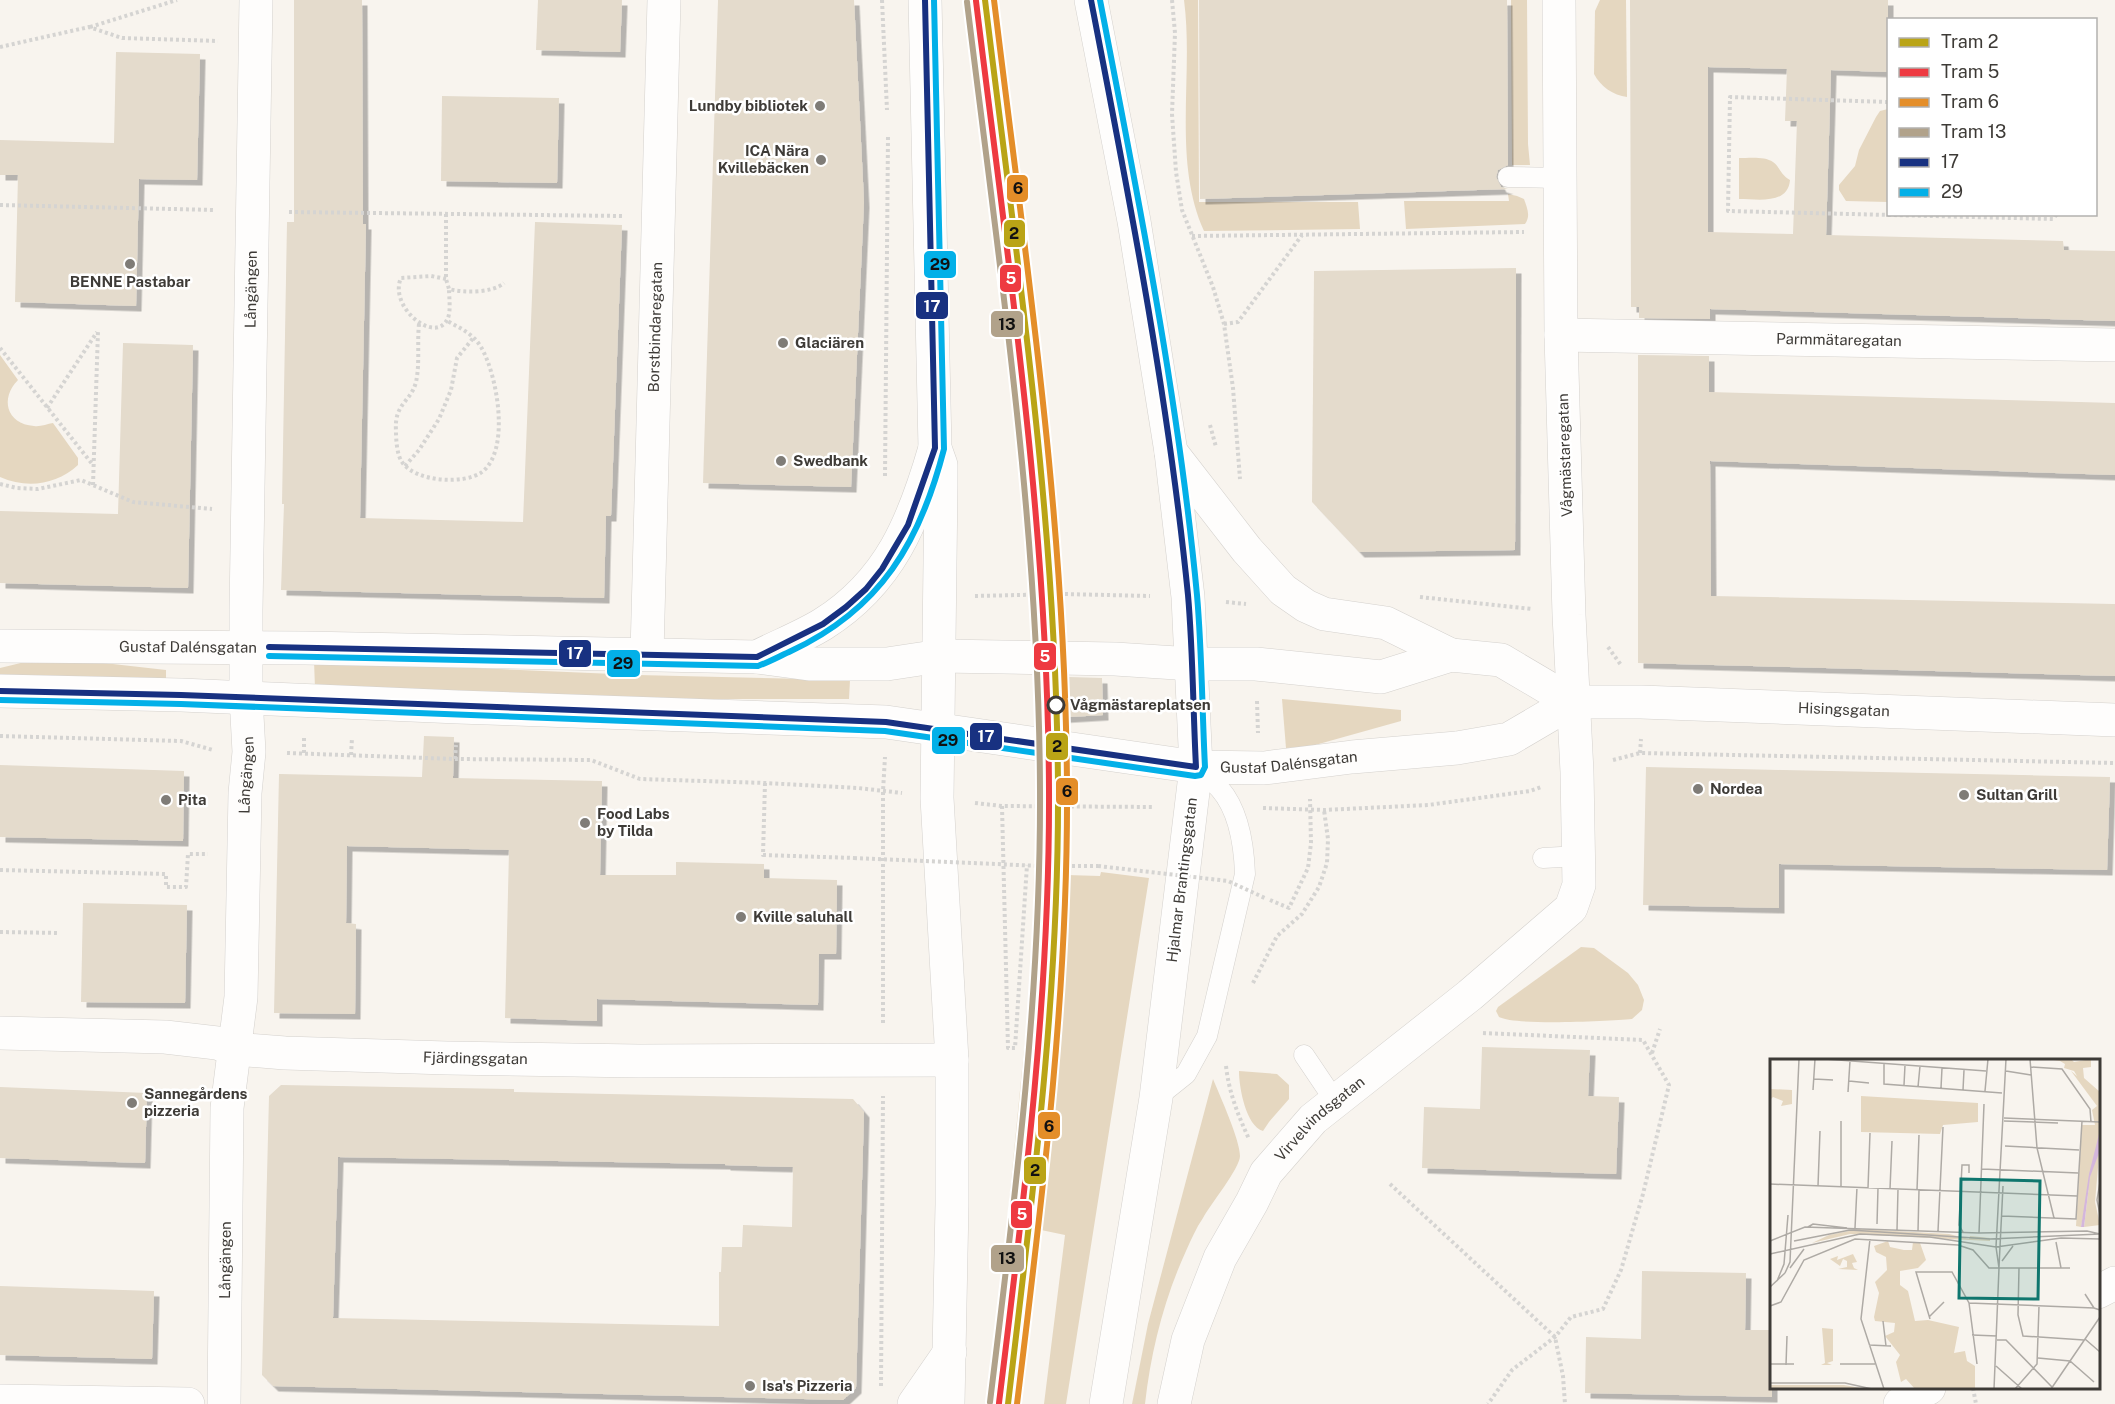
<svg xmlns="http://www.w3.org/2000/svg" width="2115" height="1404" font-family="'Public Sans',sans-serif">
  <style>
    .green { fill: #e5d7c0 }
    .building { fill: #e4dbcc; fill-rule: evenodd; filter: url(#shadow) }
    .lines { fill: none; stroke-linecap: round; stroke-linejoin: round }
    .service-casing { stroke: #d4d1cd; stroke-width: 21 }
    .minor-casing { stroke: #d4d1cd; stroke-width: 34 }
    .tertiary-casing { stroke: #d4d1cd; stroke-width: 34 }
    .secondary-casing { stroke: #d4d1cd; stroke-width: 34 }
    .path { stroke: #d5d4d2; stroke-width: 4; stroke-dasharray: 3 3; stroke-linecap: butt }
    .service { stroke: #fefdfc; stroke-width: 20 }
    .minor { stroke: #fefdfc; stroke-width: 33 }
    .tertiary { stroke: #fefdfc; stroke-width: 33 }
    .secondary { stroke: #fefdfc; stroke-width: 33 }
    .path-bridge { stroke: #d5d4d2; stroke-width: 4; stroke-dasharray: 3 3; stroke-linecap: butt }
    .bus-1-casing { stroke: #fff; stroke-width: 10 }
    .bus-2-casing { stroke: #fff; stroke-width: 10 }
    .bus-1 { stroke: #183181; stroke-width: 6 }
    .bus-2 { stroke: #03b0e8; stroke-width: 6 }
    .tram-1-casing { stroke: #fff; stroke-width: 10 }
    .tram-2-casing { stroke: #fff; stroke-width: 10 }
    .tram-3-casing { stroke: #fff; stroke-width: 10 }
    .tram-4-casing { stroke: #fff; stroke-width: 10 }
    .tram-1 { stroke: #baa416; stroke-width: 6 }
    .tram-2 { stroke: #ee3a41; stroke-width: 6 }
    .tram-3 { stroke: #e48e29; stroke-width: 6 }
    .tram-4 { stroke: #b1a28a; stroke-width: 6 }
    .poi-dot { fill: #7f7c77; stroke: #fff; stroke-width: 2 }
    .stop-dot { fill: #fff; stroke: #3e3b37; stroke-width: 3 }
    .labels { text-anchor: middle; stroke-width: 5; stroke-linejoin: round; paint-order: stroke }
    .poi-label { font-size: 15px; font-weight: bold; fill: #3e3b37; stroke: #fff; text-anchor: start }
    .street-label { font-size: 15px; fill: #3e3b37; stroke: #fff }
    .stop-label { font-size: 15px; font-weight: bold; fill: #3e3b37; stroke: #fff; text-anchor: start }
    .inset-road { fill: none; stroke: #aeaaa5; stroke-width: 1.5 }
    .view { fill: #0f766e; fill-opacity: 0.15; stroke: #0f766e; stroke-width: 3 }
    .inset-edge { fill: none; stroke: #3e3b37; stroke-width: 3 }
    .line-badge { stroke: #fff; stroke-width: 2 }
    .badge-label { font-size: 16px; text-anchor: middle; font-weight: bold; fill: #fff }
    .pale-badge-label { font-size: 16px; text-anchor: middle; font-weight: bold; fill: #111 }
  </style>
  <defs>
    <filter id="shadow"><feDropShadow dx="5.5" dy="5.5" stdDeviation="0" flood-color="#0004"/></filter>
  </defs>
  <rect width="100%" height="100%" fill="#f8f4ee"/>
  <g class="green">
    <path d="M1184 0H1198L1199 202H1358L1360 229 1204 231C1172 160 1194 75 1184 0Z"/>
    <polygon points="1511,0 1527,0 1528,144 1530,165 1512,165"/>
    <path d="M1600 0H1626L1627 97C1613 95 1601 87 1594 74L1595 11Z"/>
    <polygon points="1888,109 1888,202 1846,201 1839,190 1839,185 1855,166 1859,150 1876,117 1880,111"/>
    <path d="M1739 158C1749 158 1765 156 1773 162 1780 167 1780 174 1790 180 1788 205 1758 199 1739 199Z"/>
    <path d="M1508 194 1517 196 1524 199C1527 208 1531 216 1525 224L1406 229 1404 201H1509Z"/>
    <path d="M0 355 18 380C0 398 6 424 34 426 40 427 47 424 53 423L78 458V465C56 485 27 489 0 477Z"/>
    <polygon points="29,661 104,663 166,670 166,683 0,678 0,668"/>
    <polygon points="314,661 638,675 850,680 849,699 638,699 315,688"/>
    <polygon points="1282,699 1401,710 1401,721 1308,747 1286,748"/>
    <polygon points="1101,872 1149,878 1066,1404 1044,1404 1065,1235 1007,1223 1031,978 1034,874 1100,876"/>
    <path d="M1581 947 1594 948 1628 973 1638 985 1644 1000 1642 1010 1632 1019C1609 1021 1516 1026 1499 1017L1496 1011 1498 1007Z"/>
    <path d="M1239 1071 1277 1074 1289 1085V1099L1269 1122 1263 1131C1246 1126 1239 1088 1239 1071Z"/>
    <path d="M1213 1079C1220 1096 1240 1140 1240 1156 1240 1168 1210 1205 1203 1218 1196 1228 1191 1240 1186 1251 1164 1299 1151 1351 1145 1404H1132L1148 1324Z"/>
  </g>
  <g class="building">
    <polygon points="294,0 362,0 363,224 366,224 360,518 523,522 535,222 622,225 611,516 606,516 604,598 281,590 284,504 282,504 287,222 294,222"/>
    <polygon points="538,0 622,0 620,52 536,50"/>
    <polygon points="718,0 854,0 864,202 851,487 703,483"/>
    <polygon points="1199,0 1507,0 1508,165 1498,170 1496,177 1501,187 1508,189 1200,199"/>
    <path d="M1630 0H1888V72L1831 70 1826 235 2063 241 2064 250 2115 251V321L1710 309V319L1639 318V307H1631ZM1708 67 1787 69 1785 121H1797L1793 234 1708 232Z"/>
    <polygon points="116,52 200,54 197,180 139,179 136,306 15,302 18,175 0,175 0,140 114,143"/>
    <polygon points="442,96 559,98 557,183 441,181"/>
    <polygon points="1516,268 1515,550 1359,552 1312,502 1314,271"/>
    <polygon points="123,343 193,345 188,588 0,583 0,511 118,514"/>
    <polygon points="1638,355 1709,356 1709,392 2115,403 2115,475 1710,461 1711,596 2115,604 2115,676 1638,663"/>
    <polygon points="1035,676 1102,678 1103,715 1036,719"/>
    <polygon points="424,736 454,737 453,778 602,781 600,875 676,875 676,862 764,864 764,878 837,880 836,954 819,954 818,1005 597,999 597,1021 505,1018 509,850 347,846 346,923 356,924 355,1014 274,1013 279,774 422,777"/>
    <polygon points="0,765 184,771 183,841 0,837"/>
    <polygon points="1646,767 2110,777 2107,870 1779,864 1779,908 1643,905"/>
    <polygon points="83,903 187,905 185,1003 81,1002"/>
    <polygon points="1482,1047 1590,1050 1588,1096 1619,1097 1616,1174 1422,1168 1424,1107 1480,1109"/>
    <path d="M281 1085 514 1089V1092L853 1099 864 1112 856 1388 843 1400 273 1386 262 1375 269 1096ZM338 1157 725 1164V1165L793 1167 792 1227 743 1225 742 1247H722L721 1272H719V1326L333 1318Z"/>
    <polygon points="0,1087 147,1093 145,1163 0,1158"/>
    <polygon points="1642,1271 1746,1273 1745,1330 1772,1330 1772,1397 1585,1393 1586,1337 1641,1339"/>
    <polygon points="0,1286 154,1291 152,1359 0,1355"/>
  </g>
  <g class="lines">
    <defs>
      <g id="service">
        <polyline points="1508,177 1559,178"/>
        <polyline points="1543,858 1579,856"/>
        <polyline points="1304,1055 1335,1101"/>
        <path d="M1156 1098 1186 1074 1207 1036 1245 874C1244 846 1239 811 1220 789 1213 781 1204 774 1196 767"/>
      </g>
      <g id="minor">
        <path id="s1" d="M1561 335 2115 345"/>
        <path id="s2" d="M647 654 664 0"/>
        <path id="s3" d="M0 1033 165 1037 217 1043 235 1049 285 1053 447 1058 639 1061 952 1060"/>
        <polyline points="2098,1292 2115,1283"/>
        <polyline points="0,1401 188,1404"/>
        <path id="s4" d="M224 1404 227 1108 241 997 245 793 249 752 246 697V610L256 0"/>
        <polyline points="914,1404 950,1352"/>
        <path id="s5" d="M1174 1404 1188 1340 1220 1258 1252 1202 1266 1173 1313 1119 1470 995 1571 908 1579 885 1577 772 1569 615 1561 335 1559 0"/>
        <polyline points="1900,1404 1929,1388"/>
      </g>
      <g id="tertiary">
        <polyline points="1171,452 1247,550 1283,590 1306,606 1324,614 1386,623 1451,655"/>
        <path id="s6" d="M0 646 305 648 757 657 809 664H887L940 656 1115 659 1192 664H1256L1381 677 1451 655 1501 660 1572 702"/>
        <path d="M757 657C778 646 802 637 823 624 890 582 914 521 935 448"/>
        <path id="s7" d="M0 691 181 695 458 707 886 722 1196 767 1264 768 1352 757 1457 748 1509 739 1572 702"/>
        <path id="s8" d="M1572 702H1641L2115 720"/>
      </g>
      <g id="secondary">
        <polyline points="925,0 935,448 941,465 941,485 937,798 952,1060 952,1204 948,1404"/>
        <polyline points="1091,0 1134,221 1171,452 1188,597 1196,767 1156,1098 1106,1404"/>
      </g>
    </defs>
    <use href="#service" class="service-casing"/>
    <use href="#minor" class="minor-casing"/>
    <use href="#tertiary" class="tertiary-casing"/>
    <use href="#secondary" class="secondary-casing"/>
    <g class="path">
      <polyline points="882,0 887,110"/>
      <polyline points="1172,0 1175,33 1172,114 1176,172 1182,210 1213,287 1224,324 1233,388 1240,479"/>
      <polyline points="90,27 177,0"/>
      <polyline points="0,47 89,27 122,38 218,41"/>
      <polyline points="1888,102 1730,97 1728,211 2053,219 2057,214"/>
      <polyline points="0,205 215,210"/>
      <polyline points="289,212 623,216"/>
      <path d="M446 214V279L449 289C463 293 493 293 504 283"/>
      <polyline points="1192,236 1524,232"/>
      <path d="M446 279 431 276 401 278C388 307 436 346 448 318 451 310 449 297 449 289"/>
      <path d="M419 324C417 343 420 364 416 382 411 402 394 403 396 431 396 440 397 455 402 462 415 482 464 485 482 472 511 450 497 374 481 347 473 333 459 328 446 320"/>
      <polyline points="1224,324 1238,322 1302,235"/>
      <polyline points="0,348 93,465"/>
      <polyline points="47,408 97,332"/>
      <polyline points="1210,425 1216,447"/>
      <polyline points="405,466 419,450 439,419 451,390 457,358 474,337"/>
      <polyline points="885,476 888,136"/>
      <polyline points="0,484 17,488 38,489 81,480 133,502 212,509"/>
      <polyline points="93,485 98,331"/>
      <polyline points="975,596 1063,594 1150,596"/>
      <polyline points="1420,597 1532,609"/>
      <polyline points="1226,602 1246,604"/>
      <polyline points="1608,647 1621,665"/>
      <polyline points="1257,701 1258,733"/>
      <polyline points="0,736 181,741 213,750"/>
      <polyline points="304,738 304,753"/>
      <polyline points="287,753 455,759 591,760 640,779 765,783 858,788 902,793"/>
      <polyline points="1640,753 1641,739"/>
      <polyline points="351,755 352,738"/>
      <polyline points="455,759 456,745"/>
      <polyline points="1613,760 1640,753 2115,763"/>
      <polyline points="765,783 763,855 854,858"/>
      <polyline points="975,803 1002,806 1153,807"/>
      <polyline points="1002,806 1008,1048 1015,1048 1027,865"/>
      <polyline points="1263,808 1324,810 1428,805 1530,791 1541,787"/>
      <polyline points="1042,866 1098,866"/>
      <polyline points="0,870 166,874 166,887 186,887 188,854 208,854"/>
      <polyline points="1270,900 1289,908 1308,868 1311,843 1310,799"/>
      <polyline points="0,932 59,933"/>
      <polyline points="1253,983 1277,936 1302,914 1319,887 1327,863 1328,839 1324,810"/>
      <polyline points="883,1023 883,791 885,757"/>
      <polyline points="1483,1033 1643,1040 1669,1085 1643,1194 1621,1270 1603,1309 1571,1317 1555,1337 1512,1370 1488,1404"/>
      <polyline points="1652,1053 1660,1029"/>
      <path d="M1226 1066C1229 1093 1238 1115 1249 1139"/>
      <polyline points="1390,1184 1555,1337 1563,1376 1565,1404"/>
      <polyline points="881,1386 883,1096"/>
      <polyline points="1973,1388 1976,1404"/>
    </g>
    <use href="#service" class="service"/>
    <use href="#minor" class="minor"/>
    <use href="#tertiary" class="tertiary"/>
    <use href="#secondary" class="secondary"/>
    <g class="path-bridge">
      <polyline points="854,858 1042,866"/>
      <polyline points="1098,866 1228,881 1267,899"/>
    </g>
    <defs>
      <g id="bus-1">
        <polyline points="269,647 757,657 823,624 846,607 866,589 882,569 908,525 935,448 925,0"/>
        <path d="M0 691 181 695 886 722 1196 767C1193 710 1193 652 1188 595 1168 395 1129 197 1091 0"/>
      </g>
      <g id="bus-2">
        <path d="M269 656 758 666C769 662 780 656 791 651 881 609 920 542 944 449L934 0"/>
        <path d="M0 700 181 704 885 731 1195 776 1201 775 1205 767C1202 709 1202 652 1197 595 1178 395 1138 197 1100 0"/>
      </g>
    </defs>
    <use href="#bus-1" class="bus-1-casing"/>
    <use href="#bus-2" class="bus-2-casing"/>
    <use href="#bus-1" class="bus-1"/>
    <use href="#bus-2" class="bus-2"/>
    <defs>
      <path id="tram-1" d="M985 0C1017 262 1057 525 1058 790 1059 995 1032 1200 1008 1404"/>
      <path id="tram-2" d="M976 1C1008 263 1048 526 1049 790 1050 995 1024 1200 999 1403"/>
      <path id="tram-3" d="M994 0C1026 262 1066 525 1067 790 1068 995 1042 1200 1017 1404"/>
      <path id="tram-4" d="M967 2C999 264 1039 526 1040 790 1041 994 1015 1199 990 1402"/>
    </defs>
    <use href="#tram-1" class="tram-1-casing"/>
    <use href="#tram-2" class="tram-2-casing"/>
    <use href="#tram-3" class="tram-3-casing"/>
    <use href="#tram-4" class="tram-4-casing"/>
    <use href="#tram-1" class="tram-1"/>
    <use href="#tram-2" class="tram-2"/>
    <use href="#tram-3" class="tram-3"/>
    <use href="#tram-4" class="tram-4"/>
  </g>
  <g class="poi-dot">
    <circle cx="820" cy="106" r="6"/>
    <circle cx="821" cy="160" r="6"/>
    <circle cx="130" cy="264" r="6"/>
    <circle cx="783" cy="343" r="6"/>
    <circle cx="781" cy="461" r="6"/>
    <circle cx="1698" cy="789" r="6"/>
    <circle cx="1964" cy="795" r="6"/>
    <circle cx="166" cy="800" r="6"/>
    <circle cx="585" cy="823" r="6"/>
    <circle cx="741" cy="917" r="6"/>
    <circle cx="132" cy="1103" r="6"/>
    <circle cx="750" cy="1386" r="6"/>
  </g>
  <circle class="stop-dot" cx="1056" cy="705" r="8"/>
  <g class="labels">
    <g class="poi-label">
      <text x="808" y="111" text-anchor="end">Lundby bibliotek</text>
      <text x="809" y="156" text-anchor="end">ICA Nära<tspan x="809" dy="17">Kvillebäcken</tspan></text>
      <text x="130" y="287" text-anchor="middle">BENNE Pastabar</text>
      <text x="795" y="348">Glaciären</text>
      <text x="793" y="466">Swedbank</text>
      <text x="1710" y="794">Nordea</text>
      <text x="1976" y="800">Sultan Grill</text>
      <text x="178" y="805">Pita</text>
      <text x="597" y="819">Food Labs<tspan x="597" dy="17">by Tilda</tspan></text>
      <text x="753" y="922">Kville saluhall</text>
      <text x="144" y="1099">Sannegårdens<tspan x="144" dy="17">pizzeria</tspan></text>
      <text x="762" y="1391">Isa's Pizzeria</text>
    </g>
    <g class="street-label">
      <text dy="5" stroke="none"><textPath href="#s4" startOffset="1116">Långängen</textPath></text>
      <text dy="5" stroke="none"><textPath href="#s2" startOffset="327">Borstbindaregatan</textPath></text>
      <text dy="5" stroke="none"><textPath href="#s1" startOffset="278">Parmmätaregatan</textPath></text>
      <text transform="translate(1565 455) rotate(-92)" y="5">Vågmästaregatan</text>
      <text dy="5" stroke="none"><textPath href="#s6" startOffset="188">Gustaf Dalénsgatan</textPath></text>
      <text dy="5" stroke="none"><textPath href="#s8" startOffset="272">Hisingsgatan</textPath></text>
      <text dy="5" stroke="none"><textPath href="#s7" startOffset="1293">Gustaf Dalénsgatan</textPath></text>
      <text dy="5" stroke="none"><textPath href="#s4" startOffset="630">Långängen</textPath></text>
      <text transform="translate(1182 880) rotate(-83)" y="5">Hjalmar Brantingsgatan</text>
      <text dy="5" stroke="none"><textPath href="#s3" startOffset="477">Fjärdingsgatan</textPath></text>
      <text dy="5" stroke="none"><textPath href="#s5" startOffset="327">Virvelvindsgatan</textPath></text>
      <text dy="5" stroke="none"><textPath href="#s4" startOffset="144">Långängen</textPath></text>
    </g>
    <g class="stop-label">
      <text x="1070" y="710">Vågmästareplatsen</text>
    </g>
  </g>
  <g transform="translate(1770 1059)">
    <rect width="330" height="330" fill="#f8f4ee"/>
    <path d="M277 0H301L304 3 321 0V8L313 9 314 19 330 33V71L311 168 306 167 312 66H325L322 51 327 47 301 12 307 17 304 12 294 9 295 5 290 2ZM0 30 22 31V45L11 47 13 42 3 38 0 41ZM91 37 208 44V63L173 66 170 75 91 73ZM330 85 325 143 330 166 314 168 320 118ZM89 170 179 175 199 180 200 177 220 179V182L80 175 42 184 59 176ZM118 182 120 188 134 191H142L143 183 150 184 156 201 148 209 130 212V226L138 232 145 262 158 261 189 268 184 294 195 292 197 302 205 307V330H145L136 320 131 323 126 303 130 296 115 277 124 273 125 264 105 262 104 258 109 234 105 223 117 211 116 198 106 193 104 187ZM83 195 87 203 82 204 84 209 88 211 68 210 77 208V202L73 200 70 207 60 200 68 197 67 201ZM52 269 63 270V302L57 304 62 306H51L55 304ZM0 326H74L96 330H0Z" fill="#e5d7c0"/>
    <path d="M330 71 329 94 320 118 314 168H311L319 115Z" fill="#d4b6dc"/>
    <path class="inset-road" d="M55 0 216 12M260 0 267 89 284 159M114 5V25L232 34M261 8 292 10 320 50 321 63M236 12 261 16M44 20 63 21M79 22 99 24M134 26 135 6M148 28 150 7M171 29 172 9M43 31 45 0M193 31 194 11M215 32 218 0M78 33 80 2M234 59 330 63M234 62 288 64M235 87 309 91M212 110 308 114M330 123 327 141 330 155M0 125 307 137M48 127 50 72M71 128V62M98 129 100 74M120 130 122 82M147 131 149 76M232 157 306 160 312 62M107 165 108 129M38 168 43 165 77 169M85 169 87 128M127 171 128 130M148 172 149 131M168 172 173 68M193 173 189 166 192 106H199V114M209 174 214 45M100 180 91 260 114 330M0 182 35 168 209 174 317 172 330 175M24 182 80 171 220 180 330 175M286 183 291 209M0 195 90 175 160 178 226 188 291 179 330 180M232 202 243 187M229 208 233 127M20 209 34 190M249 209 248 256 253 277 314 281M15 214 20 203 29 0M7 222 14 205 18 156M0 228 15 214M315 235 324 249 330 251M199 244 324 249M0 247 11 243 34 201 85 180 188 186 203 191 219 209H300M159 258 174 243M160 260 146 213H182L199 244 207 305M113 262 116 287M202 276 227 277M315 280 330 293M227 281H236L282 328M99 286 121 287M268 299 300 302 324 323M0 305H24M70 305H105M16 306 17 277M226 307 252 330M0 324H75L102 330M224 330 229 209 226 188 236 0M245 330 267 305 269 247M281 330 330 258"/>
    <path class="view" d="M191 120 270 122 268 240 189 239Z"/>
    <rect width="330" height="330" class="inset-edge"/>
  </g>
  <g class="line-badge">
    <rect x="1006" y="174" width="23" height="29" rx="6" fill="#e48e29"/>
    <rect x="1003" y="219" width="23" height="29" rx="6" fill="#baa416"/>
    <rect x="923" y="250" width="34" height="29" rx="6" fill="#03b0e8"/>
    <rect x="999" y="264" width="23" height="29" rx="6" fill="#ee3a41"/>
    <rect x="915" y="291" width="34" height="29" rx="6" fill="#183181"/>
    <rect x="990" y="310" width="34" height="28" rx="6" fill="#b1a28a"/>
    <rect x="558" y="639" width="34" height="29" rx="6" fill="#183181"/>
    <rect x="1033" y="642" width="24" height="29" rx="6" fill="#ee3a41"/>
    <rect x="606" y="649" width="35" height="29" rx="6" fill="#03b0e8"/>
    <rect x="969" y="722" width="34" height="29" rx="6" fill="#183181"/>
    <rect x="931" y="726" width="35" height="29" rx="6" fill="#03b0e8"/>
    <rect x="1045" y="732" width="24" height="29" rx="6" fill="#baa416"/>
    <rect x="1055" y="777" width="24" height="29" rx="6" fill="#e48e29"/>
    <rect x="1037" y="1111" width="24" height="29" rx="6" fill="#e48e29"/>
    <rect x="1023" y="1156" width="24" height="29" rx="6" fill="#baa416"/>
    <rect x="1010" y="1200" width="23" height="29" rx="6" fill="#ee3a41"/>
    <rect x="990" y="1244" width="35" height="29" rx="6" fill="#b1a28a"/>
  </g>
  <g class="badge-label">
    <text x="1011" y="284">5</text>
    <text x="932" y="312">17</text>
    <text x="575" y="659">17</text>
    <text x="1045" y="662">5</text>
    <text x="986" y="742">17</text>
    <text x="1022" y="1220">5</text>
  </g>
  <g class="pale-badge-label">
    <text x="1018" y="194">6</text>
    <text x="1014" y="239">2</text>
    <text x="940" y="270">29</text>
    <text x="1007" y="330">13</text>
    <text x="623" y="669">29</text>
    <text x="948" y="746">29</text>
    <text x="1057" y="752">2</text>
    <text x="1067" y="797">6</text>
    <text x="1049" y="1132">6</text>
    <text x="1035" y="1176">2</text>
    <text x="1007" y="1264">13</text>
  </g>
  <rect x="1887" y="18" width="210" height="198" fill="#ffffff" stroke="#b2b1af" stroke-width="1.5"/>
  <rect x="1899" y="38" width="30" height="9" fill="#baa416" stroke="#b2b1af" stroke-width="1.5"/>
  <text x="1941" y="48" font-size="18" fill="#3e3b37">Tram 2</text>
  <rect x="1899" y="68" width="30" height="9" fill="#ee3a41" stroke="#b2b1af" stroke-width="1.5"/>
  <text x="1941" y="78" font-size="18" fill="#3e3b37">Tram 5</text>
  <rect x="1899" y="98" width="30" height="9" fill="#e48e29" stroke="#b2b1af" stroke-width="1.5"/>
  <text x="1941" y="108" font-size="18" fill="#3e3b37">Tram 6</text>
  <rect x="1899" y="128" width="30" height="9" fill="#b1a28a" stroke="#b2b1af" stroke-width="1.5"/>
  <text x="1941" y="138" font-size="18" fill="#3e3b37">Tram 13</text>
  <rect x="1899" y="158" width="30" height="9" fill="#183181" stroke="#b2b1af" stroke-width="1.5"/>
  <text x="1941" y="168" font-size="18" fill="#3e3b37">17</text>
  <rect x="1899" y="188" width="30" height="9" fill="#03b0e8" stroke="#b2b1af" stroke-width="1.5"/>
  <text x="1941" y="198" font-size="18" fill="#3e3b37">29</text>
</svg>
